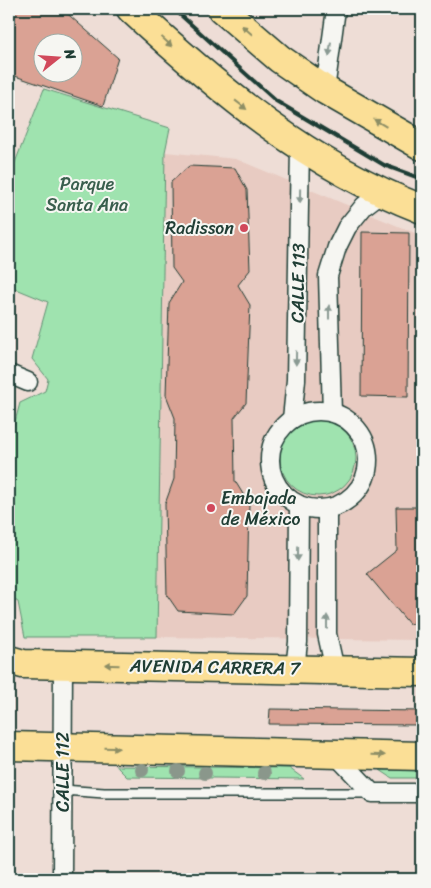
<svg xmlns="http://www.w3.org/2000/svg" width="431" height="888" font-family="Sriracha,sans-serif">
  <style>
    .built { fill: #e8cbc2 }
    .green { fill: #9fe3af; stroke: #5f9072 }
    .building { fill: #daa294; stroke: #1f3d34; fill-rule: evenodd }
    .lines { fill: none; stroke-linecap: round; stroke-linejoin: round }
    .lane-casing { stroke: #1f3d34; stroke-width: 12 }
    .street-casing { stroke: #1f3d34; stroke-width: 21 }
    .primary-casing { stroke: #1f3d34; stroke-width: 31 }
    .lane { stroke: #f6f6f2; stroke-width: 9 }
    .street { stroke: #f6f6f2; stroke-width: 18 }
    .primary { stroke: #fbdf96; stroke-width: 28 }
    .rail { stroke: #1f3d34; stroke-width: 4 }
    .tree { fill: #8a978b }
    .oneway { fill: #8d8e65 }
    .oneway2 { fill: #8a9a93 }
    .poi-dot { fill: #d1495b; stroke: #f6f6f2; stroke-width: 2 }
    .labels { text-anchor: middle; stroke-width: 4; stroke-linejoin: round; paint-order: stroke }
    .park-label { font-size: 18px; fill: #395e4d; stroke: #f6f6f2 }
    .poi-label { font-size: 18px; fill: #1f3d34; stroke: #f6f6f2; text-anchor: end }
    .street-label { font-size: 18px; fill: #1f3d34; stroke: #f6f6f2 }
  </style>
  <rect width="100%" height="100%" fill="#eeddd6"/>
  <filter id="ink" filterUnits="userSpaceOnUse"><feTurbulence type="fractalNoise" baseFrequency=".02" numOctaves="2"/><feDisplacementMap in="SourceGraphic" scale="10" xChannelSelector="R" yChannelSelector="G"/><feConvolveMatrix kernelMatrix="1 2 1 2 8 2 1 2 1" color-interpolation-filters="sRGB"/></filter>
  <g filter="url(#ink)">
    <polygon class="built" points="165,152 236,159 422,236 422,640 157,637"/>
    <g class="green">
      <polygon points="44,89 170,128 165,152 157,637 25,637 18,602 9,596 9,444 20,403 45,391 48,379 32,359 48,302 9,286 9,164 14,165"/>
      <circle cx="318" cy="458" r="38"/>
      <polygon points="116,766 289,768 304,779 127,777"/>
      <polygon points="380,770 422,770 422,778 392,778"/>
    </g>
    <g class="building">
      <path d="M9 9H62L118 58 103 106 9 74ZM42 42H72V72H42Z"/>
      <polygon points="189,166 235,168 247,190 250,270 238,285 250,305 246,403 234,418 235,481 249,504 247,596 234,614 178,611 167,595 165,504 174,479 175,418 166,395 169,303 182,282 172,268 171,182"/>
      <polygon points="362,232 409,233 408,397 361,396"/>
      <polygon points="396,507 422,507 422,614 410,625 367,574 397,550"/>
      <polygon points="270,709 422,711 422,725 269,724"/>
    </g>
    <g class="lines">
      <defs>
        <polyline id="lane" points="63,790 104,793 370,793"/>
        <g id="street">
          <polyline points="325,90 336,9"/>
          <polyline points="9,374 28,382"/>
          <circle cx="319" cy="460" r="49"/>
          <polyline points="332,413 328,276 337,247 347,227 364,206 381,193"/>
          <polyline points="292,419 296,380 300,147"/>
          <polyline points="327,509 327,634 335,670"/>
          <polyline points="292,669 296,660 298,642 299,505"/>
          <polyline points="335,754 372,793 422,793"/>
          <polyline points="62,879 63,664"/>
        </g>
        <g id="primary">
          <path d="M131 9C220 91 308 165 422 209"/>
          <polyline points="222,9 280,59 325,90 422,146"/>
          <polyline points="9,660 23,664 422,672"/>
          <polyline points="9,746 422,756"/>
        </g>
      </defs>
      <use href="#lane" class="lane-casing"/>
      <use href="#street" class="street-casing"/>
      <use href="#primary" class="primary-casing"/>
      <use href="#lane" class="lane"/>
      <use href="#street" class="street"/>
      <use href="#primary" class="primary"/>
      <polyline class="rail" points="174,9 276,101 384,165 422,179"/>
    </g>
    <g class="tree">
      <circle cx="142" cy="770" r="7"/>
      <circle cx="178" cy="771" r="7"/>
      <circle cx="205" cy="773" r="7"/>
      <circle cx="264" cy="773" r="7"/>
    </g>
    <defs><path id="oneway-solid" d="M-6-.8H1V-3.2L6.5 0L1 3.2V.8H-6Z" transform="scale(1.25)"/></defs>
    <g class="oneway">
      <use href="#oneway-solid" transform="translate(247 30) rotate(-139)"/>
      <use href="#oneway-solid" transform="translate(167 42) rotate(43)"/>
      <use href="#oneway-solid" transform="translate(241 105) rotate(38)"/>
      <use href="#oneway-solid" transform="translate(380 123) rotate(-149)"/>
      <use href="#oneway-solid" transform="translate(112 665) rotate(-179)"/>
      <use href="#oneway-solid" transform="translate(112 748) rotate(2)"/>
      <use href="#oneway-solid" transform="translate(378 755) rotate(1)"/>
    </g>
    <g class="oneway2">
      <use href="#oneway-solid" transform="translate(330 49) rotate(98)"/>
      <use href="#oneway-solid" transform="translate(300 196) rotate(91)"/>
      <use href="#oneway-solid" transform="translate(329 312) rotate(-90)"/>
      <use href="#oneway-solid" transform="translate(296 358) rotate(91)"/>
      <use href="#oneway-solid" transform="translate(298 554) rotate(91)"/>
      <use href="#oneway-solid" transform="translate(327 622) rotate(-90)"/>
    </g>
  </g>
  <g class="poi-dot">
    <circle cx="244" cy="228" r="5"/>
    <circle cx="211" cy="508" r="5"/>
  </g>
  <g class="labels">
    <g class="park-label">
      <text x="87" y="190">Parque<tspan x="87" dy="21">Santa Ana</tspan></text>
    </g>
    <g class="poi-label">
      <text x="234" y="234">Radisson</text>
      <text x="221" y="504" text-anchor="start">Embajada<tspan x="221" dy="21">de México</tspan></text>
    </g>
    <g class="street-label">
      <text transform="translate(298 283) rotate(-89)" y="6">CALLE 113</text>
      <text transform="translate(215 667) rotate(1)" y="6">AVENIDA CARRERA 7</text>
      <text transform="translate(63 772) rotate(-90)" y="6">CALLE 112</text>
    </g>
  </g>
  <rect width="431" height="888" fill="none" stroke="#f6f6f2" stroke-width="30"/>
  <rect x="15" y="15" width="401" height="858" fill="none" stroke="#1f3d34" stroke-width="2" filter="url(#ink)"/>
  <g transform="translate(58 58) rotate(73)"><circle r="24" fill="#f6f6f2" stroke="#a0aca6"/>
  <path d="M0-4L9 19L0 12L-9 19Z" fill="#d1495b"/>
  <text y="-8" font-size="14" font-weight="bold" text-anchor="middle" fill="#1f3d34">N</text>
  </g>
</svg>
